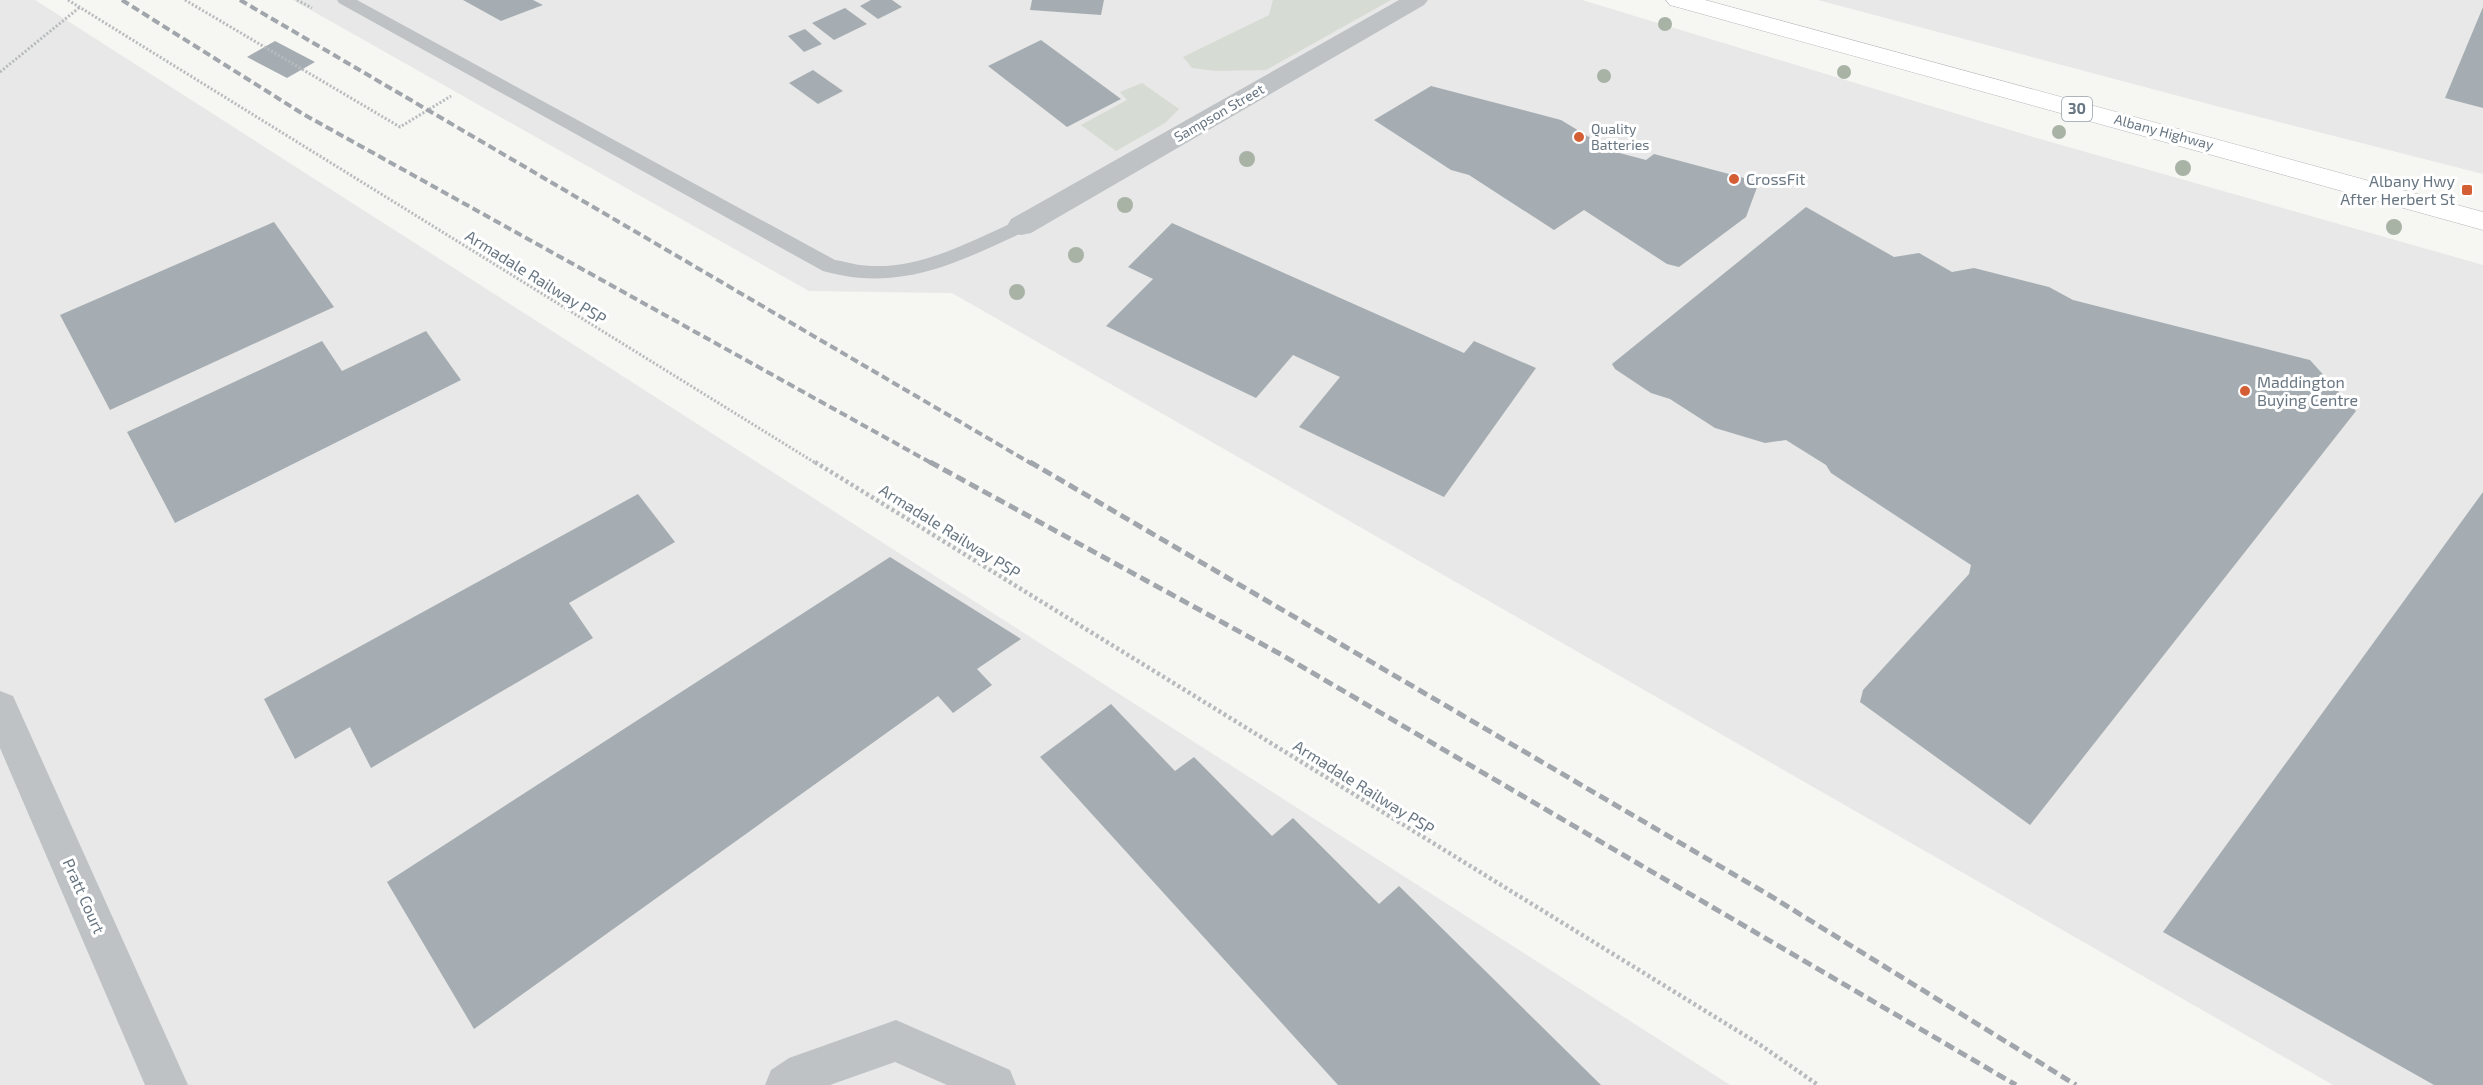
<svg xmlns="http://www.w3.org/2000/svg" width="2483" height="1085" font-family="'Exo 2',sans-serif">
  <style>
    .built { fill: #e7e8e7 }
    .green { fill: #d6dbd3 }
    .building { fill: #a6adb2 }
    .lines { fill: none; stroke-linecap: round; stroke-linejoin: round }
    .trunk-casing { stroke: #b1b5b8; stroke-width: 1 }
    .path-far1 { stroke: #b8bbbd; stroke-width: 3; stroke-dasharray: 2 2; stroke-linecap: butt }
    .path { stroke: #b8bbbd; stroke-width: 4.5; stroke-dasharray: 3 3; stroke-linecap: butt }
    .service { fill: #bec2c5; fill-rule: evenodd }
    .minor { fill: #bec2c5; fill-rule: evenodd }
    .trunk { fill: #fff; fill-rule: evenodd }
    .rail-far1 { stroke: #a0a6ab; stroke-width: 4; stroke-dasharray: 8 4; stroke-linecap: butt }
    .rail { stroke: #a0a6ab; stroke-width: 5; stroke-dasharray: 10 5; stroke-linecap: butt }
    .tree { fill: #a8b2a5 }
    .poi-dot { fill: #d55f35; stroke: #fff; stroke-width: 2 }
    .labels { text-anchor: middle; stroke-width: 6; stroke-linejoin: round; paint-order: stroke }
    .far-street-label { font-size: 14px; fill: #687682; stroke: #fff }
    .far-poi-label { font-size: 14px; fill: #687682; stroke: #fff; text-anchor: start }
    .shield { fill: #fff; stroke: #959fa8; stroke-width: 1.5 }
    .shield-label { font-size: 15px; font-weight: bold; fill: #687682 }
    .poi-label { font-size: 16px; fill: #687682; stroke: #fff; text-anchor: start }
    .street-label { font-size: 16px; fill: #687682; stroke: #fff }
  </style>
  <rect width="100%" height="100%" fill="#f6f6f3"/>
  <g class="built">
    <polygon points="0,0 35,0 1730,1085 0,1085"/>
    <polygon points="293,0 1582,0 2033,137 2483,265 2483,1085 2333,1085 952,293 809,291"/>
    <polygon points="1818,0 2483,0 2483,174 2220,107"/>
  </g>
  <g class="green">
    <polygon points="1273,0 1391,0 1266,70 1216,71 1192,68 1183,57 1269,15"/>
    <polygon points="1142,83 1179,109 1165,123 1116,151 1081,125 1127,100 1120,92"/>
  </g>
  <g class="building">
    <polygon points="463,0 533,0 543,5 501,21"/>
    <polygon points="871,0 892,0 902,7 878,19 860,6"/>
    <polygon points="1032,0 1104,0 1101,15 1030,10"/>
    <polygon points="2483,7 2483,108 2445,98"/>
    <polygon points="845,8 867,24 834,40 812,23"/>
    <polygon points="805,29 822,44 804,52 788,36"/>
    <polygon points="1041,40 1121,99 1067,127 988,66"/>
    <polygon points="275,41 315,62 287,78 247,57"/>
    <polygon points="813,70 843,91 818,104 789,83"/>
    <polygon points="1431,86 1561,120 1612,151 1646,160 1654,154 1759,182 1746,217 1679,267 1667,264 1584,210 1554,230 1469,175 1451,170 1374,120"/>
    <polygon points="1806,207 1894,257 1919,253 1952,272 1974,268 2049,287 2073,300 2310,360 2356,411 2030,825 1860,702 1863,690 1969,574 1971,565 1831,473 1826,465 1786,440 1765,443 1715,428 1670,399 1651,393 1615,369 1612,364"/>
    <polygon points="274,222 334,307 110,410 60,315"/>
    <polygon points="1172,223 1464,353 1474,341 1536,368 1444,497 1299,427 1340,377 1293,355 1256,398 1106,326 1153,279 1128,267"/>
    <polygon points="426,331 461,380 175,523 127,432 322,341 342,371"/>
    <polygon points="2483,492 2483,1085 2434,1085 2163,932"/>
    <polygon points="638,494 675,542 569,603 593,638 371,768 350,727 295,759 264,699"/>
    <polygon points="890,557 1021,639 977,669 992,685 953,713 938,696 474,1029 387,882"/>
    <polygon points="1111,704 1175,771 1194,757 1272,836 1293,818 1379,904 1399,886 1601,1085 1338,1085 1040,757"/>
  </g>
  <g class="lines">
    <defs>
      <polygon id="trunk" points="1666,0 1705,0 2483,212 2483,230 1670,5"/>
    </defs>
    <use href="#trunk" class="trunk-casing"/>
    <g class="path-far1">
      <polyline points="68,0 817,464"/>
      <polyline points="185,0 400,127 451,96"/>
      <polyline points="297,0 312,8"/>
      <polyline points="0,72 80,7"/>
    </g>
    <polyline class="path" points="815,462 1759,1044 1818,1085"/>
    <path class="service" d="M337 0H357L835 260C847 262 859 266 872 266 923 268 969 242 1014 222L1021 220 1028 222 1030 226 1028 230C959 262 901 293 823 271L339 3Z"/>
    <g class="minor">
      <polygon points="1399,0 1428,0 1424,5 1031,233 1021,235 1011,233 1007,226 1011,219"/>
      <polygon points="0,691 13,696 188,1085 145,1085 0,748"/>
      <polygon points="896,1020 1010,1070 1016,1085 947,1085 895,1062 830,1085 765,1085 771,1070 789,1058"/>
    </g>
    <use href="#trunk" class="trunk"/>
    <g class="rail-far1">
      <polyline points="122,0 303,114 933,464"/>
      <polyline points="240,0 1032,464"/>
    </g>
    <g class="rail">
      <polyline points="930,462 1282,655 2016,1085"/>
      <polyline points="1030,462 1769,895 2076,1085"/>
    </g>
  </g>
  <g class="tree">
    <circle cx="1665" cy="24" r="7"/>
    <circle cx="1844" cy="72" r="7"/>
    <circle cx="1604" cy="76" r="7"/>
    <circle cx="2059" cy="132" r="7"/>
    <circle cx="1247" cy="159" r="8"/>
    <circle cx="2183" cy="168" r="8"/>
    <circle cx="1125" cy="205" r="8"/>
    <circle cx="2394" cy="227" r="8"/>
    <circle cx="1076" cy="255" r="8"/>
    <circle cx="1017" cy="292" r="8"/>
  </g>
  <g class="poi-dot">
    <circle cx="1579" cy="137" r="6"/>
    <circle cx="1734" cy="179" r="6"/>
    <rect x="2461" y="184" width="12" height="12" rx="3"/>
    <circle cx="2245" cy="391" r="6"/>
  </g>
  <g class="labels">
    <g class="far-street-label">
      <text transform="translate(1219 113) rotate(-30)" y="5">Sampson Street</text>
      <text transform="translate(2164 132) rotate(15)" y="5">Albany Highway</text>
    </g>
    <g class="far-poi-label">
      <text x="1591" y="134">Quality<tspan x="1591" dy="16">Batteries</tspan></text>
    </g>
    <rect class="shield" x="2062" y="97" width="30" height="24" rx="4.5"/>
    <g class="shield-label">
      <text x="2077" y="114">30</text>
    </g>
    <g class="poi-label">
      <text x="1746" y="185">CrossFit</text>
      <text x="2455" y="187" text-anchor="end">Albany Hwy<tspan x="2455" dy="18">After Herbert St</tspan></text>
      <text x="2257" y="388">Maddington<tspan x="2257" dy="18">Buying Centre</tspan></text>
    </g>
    <g class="street-label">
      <text transform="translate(536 277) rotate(32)" y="6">Armadale Railway PSP</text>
      <text transform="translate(950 531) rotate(32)" y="6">Armadale Railway PSP</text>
      <text transform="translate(1364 787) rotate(32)" y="6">Armadale Railway PSP</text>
      <text transform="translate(84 896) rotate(66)" y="6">Pratt Court</text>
    </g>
  </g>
</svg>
